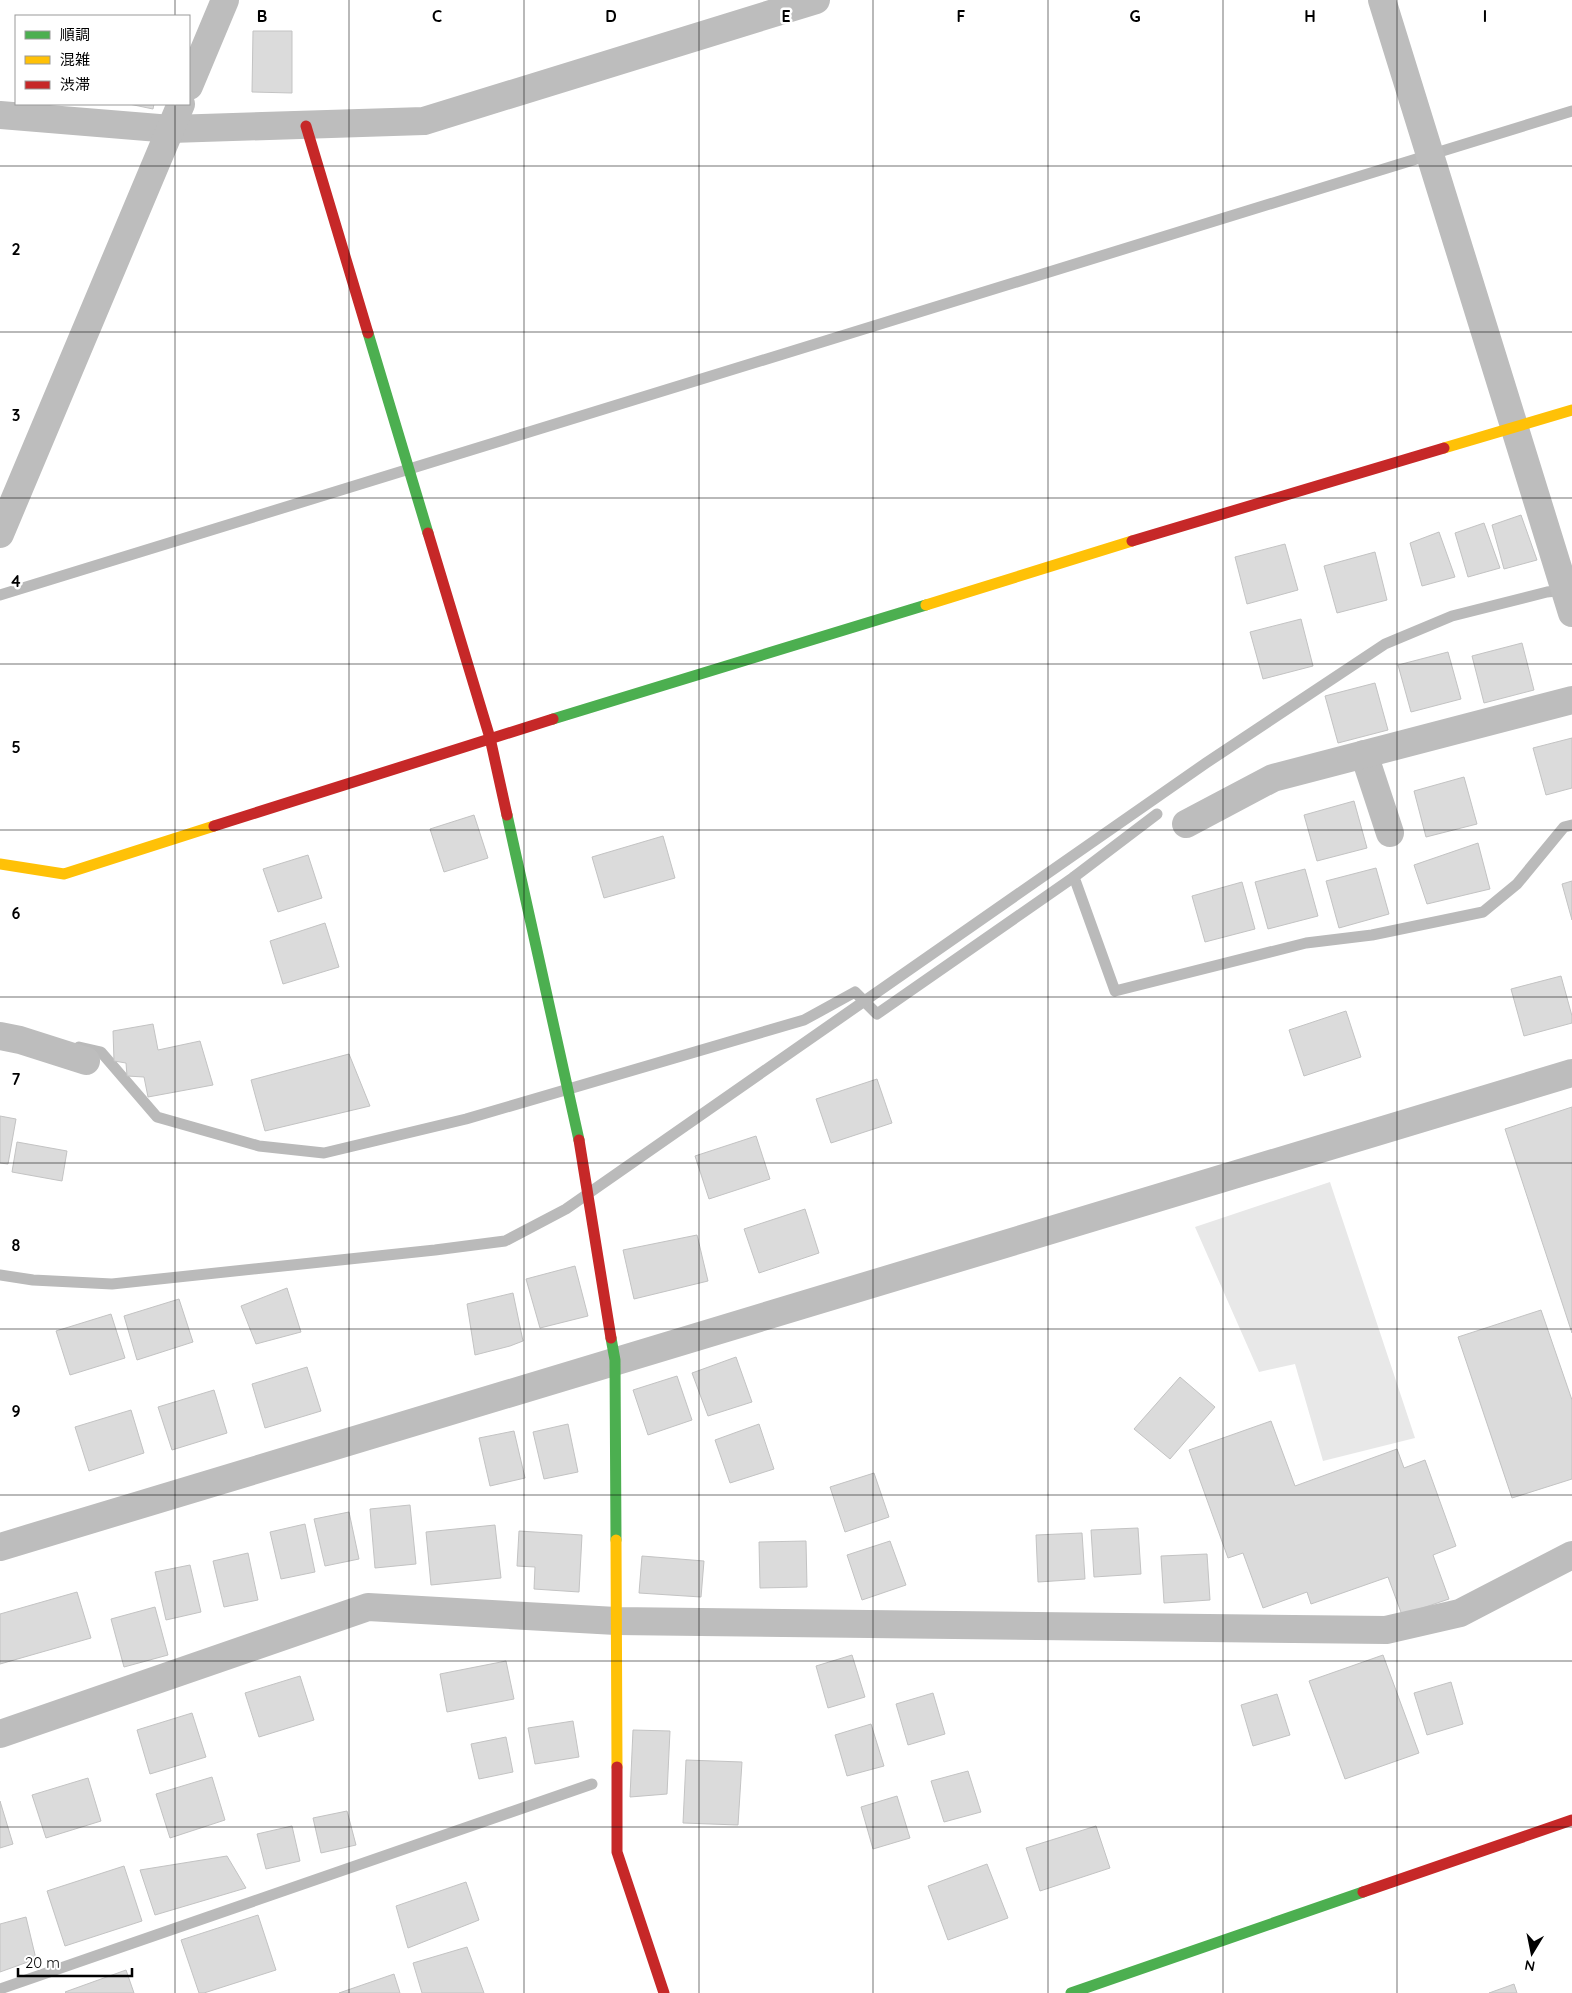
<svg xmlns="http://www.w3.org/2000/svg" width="1572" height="1993" font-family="Quicksand,'Noto Sans JP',sans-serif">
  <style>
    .green { fill: #e8e8e8 }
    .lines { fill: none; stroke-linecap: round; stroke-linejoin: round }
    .stream { stroke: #bababa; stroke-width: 11 }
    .building { fill: #dbdbdb; stroke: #c3c3c3 }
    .street { stroke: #bdbdbd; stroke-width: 28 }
    .fast { stroke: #4caf50; stroke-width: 11 }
    .slow { stroke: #ffc107; stroke-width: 11 }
    .jam { stroke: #c62828; stroke-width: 11 }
    .grid { fill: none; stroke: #000; stroke-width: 1; stroke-opacity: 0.55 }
    .grid-label { font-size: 16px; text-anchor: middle; font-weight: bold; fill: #000; stroke: #fff; stroke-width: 5; stroke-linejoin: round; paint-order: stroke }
  </style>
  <rect width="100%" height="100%" fill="#fff"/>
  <polygon class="green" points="1330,1182 1415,1438 1323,1461 1295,1364 1259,1372 1195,1227"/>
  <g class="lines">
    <g class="stream">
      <polyline points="0,595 1572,111"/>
      <polyline points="1157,814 1074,877 1115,991 1306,943 1372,935 1483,912 1517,884 1564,827 1572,825"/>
      <polyline points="79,1047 101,1052 157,1117 259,1146 324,1153 466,1119 804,1020 855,992 877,1014 1074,877"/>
      <polyline points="0,1275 33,1280 112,1284 435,1250 505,1241 566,1209 1206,763 1385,644 1452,616 1547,592 1565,590"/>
      <polyline points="0,1989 592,1784"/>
    </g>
  </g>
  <g class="building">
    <polygon points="253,31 292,31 292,93 252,92"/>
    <polygon points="129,104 154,104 153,109"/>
    <polygon points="1521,515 1537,560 1504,569 1492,525"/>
    <polygon points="1484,523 1500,568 1468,577 1455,533"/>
    <polygon points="1439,532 1455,577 1422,586 1410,543"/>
    <polygon points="1285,544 1298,590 1247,604 1235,557"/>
    <polygon points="1375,552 1387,600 1337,613 1324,566"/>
    <polygon points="1301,619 1313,666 1263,679 1250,632"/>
    <polygon points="1522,643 1534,690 1484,703 1472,656"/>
    <polygon points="1448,652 1461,699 1411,712 1398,665"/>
    <polygon points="1375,683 1388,730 1338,743 1325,696"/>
    <polygon points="1572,738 1572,788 1546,795 1533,748"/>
    <polygon points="1464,777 1477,824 1426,837 1414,791"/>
    <polygon points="1354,801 1367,848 1317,861 1304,815"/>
    <polygon points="474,815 488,858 444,872 430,829"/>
    <polygon points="663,836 675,878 604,898 592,857"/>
    <polygon points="1478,843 1490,889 1427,904 1414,865"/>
    <polygon points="308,855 322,898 278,912 263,869"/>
    <polygon points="1376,868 1389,914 1339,928 1326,881"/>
    <polygon points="1305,869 1318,916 1268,929 1255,882"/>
    <polygon points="1572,881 1572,920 1562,884"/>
    <polygon points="1242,882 1255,929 1205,942 1192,896"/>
    <polygon points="325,923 339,967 283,984 270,941"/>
    <polygon points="1561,976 1572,1016 1572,1023 1524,1036 1511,989"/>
    <polygon points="1346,1011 1361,1057 1304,1076 1289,1030"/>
    <polygon points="153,1024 158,1050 200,1041 213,1085 148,1097 144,1077 127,1076 126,1063 114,1061 113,1031"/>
    <polygon points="349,1054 370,1106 265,1131 251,1080"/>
    <polygon points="877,1079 892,1123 831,1143 816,1099"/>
    <polygon points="1572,1107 1572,1333 1505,1129"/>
    <polygon points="0,1116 16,1119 8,1164 0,1163"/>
    <polygon points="756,1136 770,1179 709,1199 695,1156"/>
    <polygon points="17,1142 67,1151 62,1181 12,1172"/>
    <polygon points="805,1209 819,1253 759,1273 744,1229"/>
    <polygon points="697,1235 708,1281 634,1299 623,1250"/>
    <polygon points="575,1266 588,1316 540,1328 526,1279"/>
    <polygon points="287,1288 301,1332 256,1344 241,1306"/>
    <polygon points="513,1293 523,1341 510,1346 475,1355 467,1304"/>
    <polygon points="179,1299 193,1342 137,1360 124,1316"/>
    <polygon points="1541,1310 1572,1400 1572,1479 1512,1498 1458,1337"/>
    <polygon points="111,1314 125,1358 70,1375 56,1331"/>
    <polygon points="736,1357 752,1402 708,1416 692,1373"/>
    <polygon points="307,1367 321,1411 265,1428 252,1384"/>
    <polygon points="677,1376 692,1420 648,1435 633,1390"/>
    <polygon points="1180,1377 1215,1407 1170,1459 1134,1429"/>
    <polygon points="214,1390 227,1433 172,1450 158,1407"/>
    <polygon points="131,1410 144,1453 89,1471 75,1427"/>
    <polygon points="1271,1421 1295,1486 1397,1449 1404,1468 1425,1460 1456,1546 1433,1555 1449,1599 1402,1615 1388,1577 1311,1604 1307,1592 1263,1608 1243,1553 1228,1558 1189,1450"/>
    <polygon points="568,1424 578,1472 544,1479 533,1432"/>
    <polygon points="759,1424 774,1469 730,1483 715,1440"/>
    <polygon points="514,1431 525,1478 490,1486 479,1438"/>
    <polygon points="874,1473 889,1517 845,1532 830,1487"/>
    <polygon points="410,1505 416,1564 375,1568 370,1509"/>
    <polygon points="349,1512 359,1559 325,1566 314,1519"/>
    <polygon points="305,1524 315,1572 281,1579 270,1532"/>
    <polygon points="495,1525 501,1578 431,1585 426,1532"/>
    <polygon points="1138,1528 1141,1574 1094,1577 1091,1530"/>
    <polygon points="519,1531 582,1535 579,1592 534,1589 535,1567 517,1566"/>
    <polygon points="1082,1533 1085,1579 1038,1582 1036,1535"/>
    <polygon points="806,1541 807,1587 760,1588 759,1542"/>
    <polygon points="890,1541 906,1585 862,1600 847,1555"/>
    <polygon points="248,1553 258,1600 224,1607 213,1561"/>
    <polygon points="1207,1554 1210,1600 1164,1603 1161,1556"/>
    <polygon points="642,1556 704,1561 701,1597 639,1593"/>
    <polygon points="190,1565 201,1612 166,1620 155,1572"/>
    <polygon points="77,1592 91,1638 0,1664 0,1614"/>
    <polygon points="155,1607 168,1655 124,1667 111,1619"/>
    <polygon points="852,1655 865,1697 828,1708 816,1666"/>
    <polygon points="1383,1655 1419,1753 1345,1779 1309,1681"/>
    <polygon points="506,1661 514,1699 447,1712 440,1674"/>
    <polygon points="300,1676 314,1720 259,1737 245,1693"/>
    <polygon points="1451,1682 1463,1724 1427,1735 1414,1693"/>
    <polygon points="933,1693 945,1734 908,1745 896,1704"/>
    <polygon points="1277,1694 1290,1735 1253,1746 1241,1705"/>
    <polygon points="192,1713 206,1757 150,1774 137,1730"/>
    <polygon points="573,1721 579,1757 535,1764 528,1728"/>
    <polygon points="871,1724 884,1766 847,1776 835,1735"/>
    <polygon points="633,1730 670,1731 667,1794 630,1797"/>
    <polygon points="506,1737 513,1772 479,1779 471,1744"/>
    <polygon points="686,1760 742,1762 738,1825 683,1823"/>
    <polygon points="968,1771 981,1812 944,1822 931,1781"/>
    <polygon points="212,1777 225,1820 170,1838 156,1794"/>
    <polygon points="88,1778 101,1821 46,1838 32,1795"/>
    <polygon points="897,1796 910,1838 873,1849 861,1807"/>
    <polygon points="0,1801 13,1844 0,1848"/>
    <polygon points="347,1811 356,1845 321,1853 313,1818"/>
    <polygon points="292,1826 300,1861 266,1869 257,1834"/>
    <polygon points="1096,1826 1110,1868 1040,1891 1026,1848"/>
    <polygon points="227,1856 246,1888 155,1915 140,1870"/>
    <polygon points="987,1864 1008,1918 948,1940 928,1886"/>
    <polygon points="124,1866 142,1921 65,1946 47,1891"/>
    <polygon points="466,1882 479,1920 408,1948 396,1906"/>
    <polygon points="258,1915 276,1970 204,1993 199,1993 181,1940"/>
    <polygon points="26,1917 36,1959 0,1972 0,1924"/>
    <polygon points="467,1947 484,1993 422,1993 413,1963"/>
    <polygon points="126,1970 134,1993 66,1993 65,1992"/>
    <polygon points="394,1974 400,1993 339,1993"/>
    <polygon points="1514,1984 1517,1993 1489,1993"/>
  </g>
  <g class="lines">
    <g class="street">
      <polyline points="1382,0 1572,613"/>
      <polyline points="189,86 225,0"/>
      <polyline points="0,115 171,129 424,121 816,0"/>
      <polyline points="0,534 181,104"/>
      <polyline points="1364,754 1390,833"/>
      <polyline points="1186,824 1273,778 1572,700"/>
      <polyline points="0,1036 20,1040 86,1061"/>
      <polyline points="0,1547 1572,1073"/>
      <polyline points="0,1734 368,1607 616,1621 1386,1630 1460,1613 1572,1555"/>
    </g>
    <g class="fast">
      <polyline points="368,333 428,533"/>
      <polyline points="553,719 926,605"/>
      <polyline points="507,815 579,1140"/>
      <polyline points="611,1338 615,1360 616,1540"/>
      <polyline points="1071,1993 1363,1892"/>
    </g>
    <g class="slow">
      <polyline points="1444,448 1572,410"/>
      <polyline points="926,605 1132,541"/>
      <polyline points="0,864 64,874 214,826"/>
      <polyline points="616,1540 617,1767"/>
    </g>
    <g class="jam">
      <polyline points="306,126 368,333"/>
      <polyline points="428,533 490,738 507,815"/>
      <polyline points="1132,541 1444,448"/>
      <polyline points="214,826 553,719"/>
      <polyline points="579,1140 611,1338"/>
      <polyline points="617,1767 617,1852 664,1993"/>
      <polyline points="1363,1892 1572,1820"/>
    </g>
  </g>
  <path class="grid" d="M175 0V16M349 0V1993M524 0V1993M699 0V1993M873 0V1993M1048 0V1993M1223 0V1993M1397 0V1993M175 104V1993M0 166H1572M0 332H1572M0 498H1572M0 664H1572M0 830H1572M0 997H1572M0 1163H1572M0 1329H1572M0 1495H1572M0 1661H1572M0 1827H1572"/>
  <g class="grid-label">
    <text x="262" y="22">B</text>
    <text x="437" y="22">C</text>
    <text x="611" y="22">D</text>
    <text x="786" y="22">E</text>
    <text x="961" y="22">F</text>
    <text x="1135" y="22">G</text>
    <text x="1310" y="22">H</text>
    <text x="1485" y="22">I</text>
    <text x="16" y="255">2</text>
    <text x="16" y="421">3</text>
    <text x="16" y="587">4</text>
    <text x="16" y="753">5</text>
    <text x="16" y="919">6</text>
    <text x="16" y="1085">7</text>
    <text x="16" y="1251">8</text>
    <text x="16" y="1417">9</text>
  </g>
  <rect x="15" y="15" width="175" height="90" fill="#ffffff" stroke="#999999"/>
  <rect x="25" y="31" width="25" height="8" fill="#4caf50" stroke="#999999"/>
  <text x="60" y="40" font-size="15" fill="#000000">順調</text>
  <rect x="25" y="56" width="25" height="8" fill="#ffc107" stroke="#999999"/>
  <text x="60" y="65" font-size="15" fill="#000000">混雑</text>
  <rect x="25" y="81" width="25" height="8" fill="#c62828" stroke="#999999"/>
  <text x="60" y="90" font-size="15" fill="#000000">渋滞</text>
  <g transform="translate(1532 1953) rotate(190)" stroke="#ffffff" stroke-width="4" paint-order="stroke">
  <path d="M0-4L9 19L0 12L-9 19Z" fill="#000000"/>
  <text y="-8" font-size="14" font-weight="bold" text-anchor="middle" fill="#000000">N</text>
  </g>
  <path d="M18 1968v8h114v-8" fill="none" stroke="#000000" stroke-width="2.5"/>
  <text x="25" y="1968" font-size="15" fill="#000000" stroke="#ffffff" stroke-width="4" paint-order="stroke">20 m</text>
</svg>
